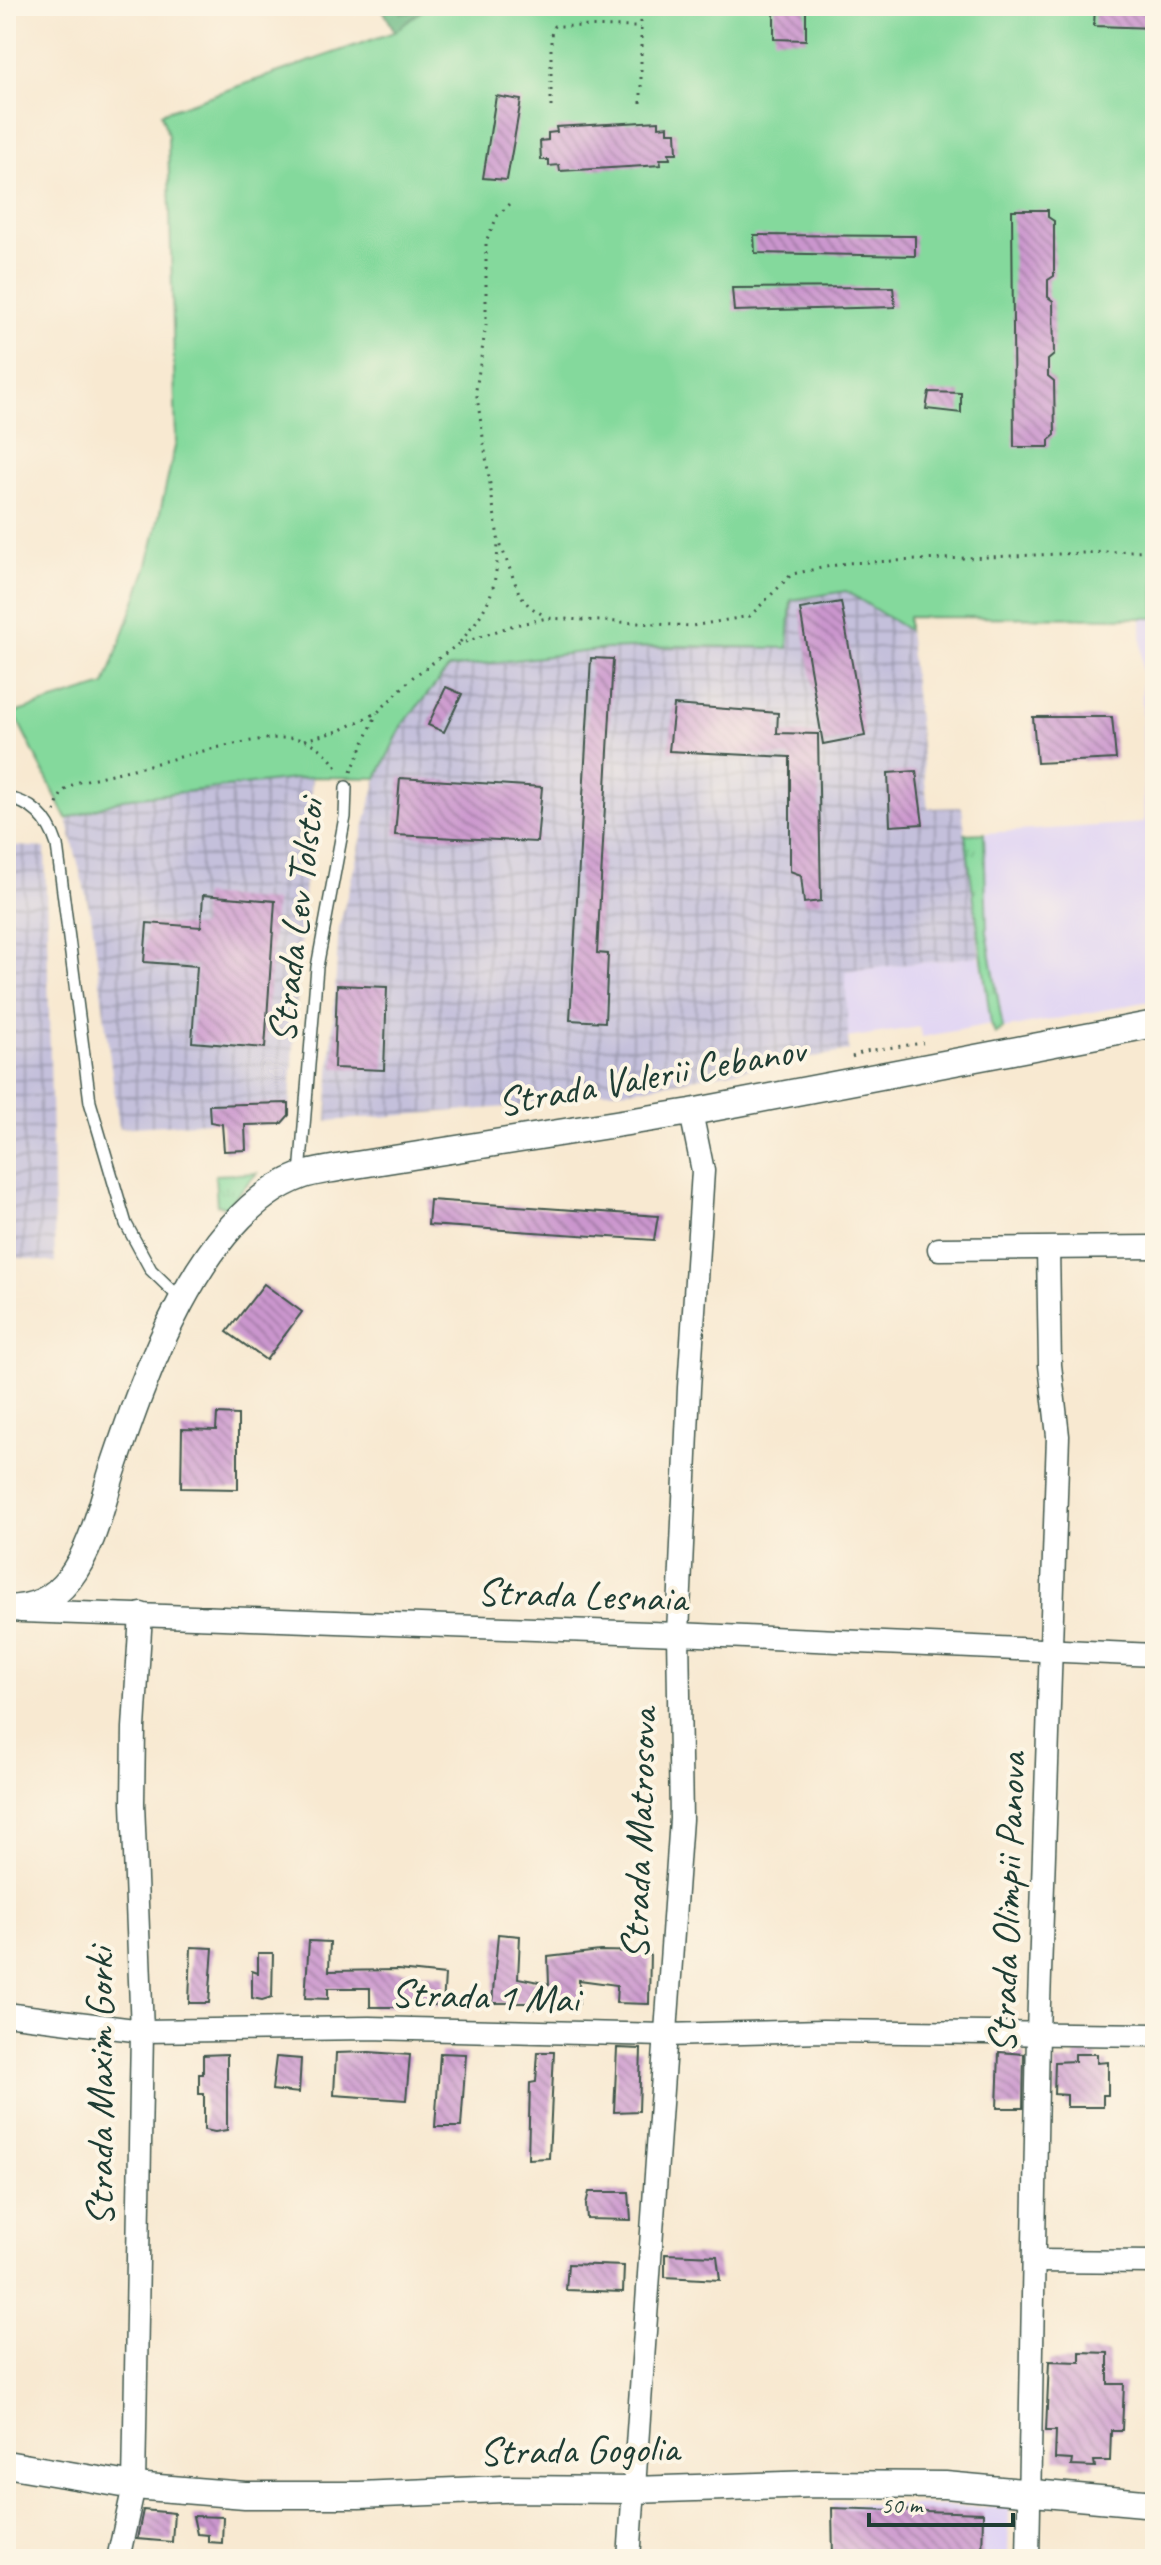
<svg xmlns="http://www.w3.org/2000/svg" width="1161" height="2565" font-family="Caveat,sans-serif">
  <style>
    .built { fill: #e0d4f4 }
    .industrial { fill: url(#industrial-grid) }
    .grass { fill: url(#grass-tufts); stroke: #528b68; stroke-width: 2 }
    .forest { fill: url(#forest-firs); stroke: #457b5c; stroke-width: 2 }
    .garden { fill: #84d99c; stroke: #528b68; stroke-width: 2 }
    .building { fill: url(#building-back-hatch) }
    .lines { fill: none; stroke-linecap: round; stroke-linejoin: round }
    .service-casing { stroke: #40574c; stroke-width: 14 }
    .minor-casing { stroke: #40574c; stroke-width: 25 }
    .tertiary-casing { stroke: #40574c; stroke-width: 29 }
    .path { stroke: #40574c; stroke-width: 3; stroke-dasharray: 2 6; stroke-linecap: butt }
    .service { stroke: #fff; stroke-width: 11 }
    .minor { stroke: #fff; stroke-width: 22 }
    .tertiary { stroke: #fff; stroke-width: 26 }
    .labels { text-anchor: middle; stroke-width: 8; stroke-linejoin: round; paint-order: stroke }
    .street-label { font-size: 40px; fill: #1f3d34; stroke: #fcf5e5 }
  </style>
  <defs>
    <pattern id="industrial-grid" width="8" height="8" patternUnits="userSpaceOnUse" patternTransform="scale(2)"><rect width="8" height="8" fill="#c4c0db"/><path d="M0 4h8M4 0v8" fill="none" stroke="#9f9db2"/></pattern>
    <pattern id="grass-tufts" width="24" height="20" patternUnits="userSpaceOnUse" patternTransform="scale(2)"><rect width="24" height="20" fill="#84d99c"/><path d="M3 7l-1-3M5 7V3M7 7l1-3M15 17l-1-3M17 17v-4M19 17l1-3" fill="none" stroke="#72bb87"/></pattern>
    <pattern id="forest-firs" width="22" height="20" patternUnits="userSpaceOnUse" patternTransform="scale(2)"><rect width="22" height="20" fill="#6bb984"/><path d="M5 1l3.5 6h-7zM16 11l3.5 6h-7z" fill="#57986d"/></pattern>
    <pattern id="building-back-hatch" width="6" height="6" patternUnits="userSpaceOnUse" patternTransform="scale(2)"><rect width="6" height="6" fill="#cb96ce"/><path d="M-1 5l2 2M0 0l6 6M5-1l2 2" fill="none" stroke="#a47ca8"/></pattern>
  </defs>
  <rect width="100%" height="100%" fill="#fcf5e5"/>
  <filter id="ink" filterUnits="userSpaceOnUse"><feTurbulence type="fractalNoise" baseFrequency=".0125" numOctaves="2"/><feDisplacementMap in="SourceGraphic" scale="16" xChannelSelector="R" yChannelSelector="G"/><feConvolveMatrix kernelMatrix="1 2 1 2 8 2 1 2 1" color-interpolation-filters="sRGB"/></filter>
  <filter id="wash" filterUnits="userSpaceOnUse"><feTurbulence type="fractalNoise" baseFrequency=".006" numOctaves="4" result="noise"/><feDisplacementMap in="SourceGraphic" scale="32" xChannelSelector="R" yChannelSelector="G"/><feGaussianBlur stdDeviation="1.8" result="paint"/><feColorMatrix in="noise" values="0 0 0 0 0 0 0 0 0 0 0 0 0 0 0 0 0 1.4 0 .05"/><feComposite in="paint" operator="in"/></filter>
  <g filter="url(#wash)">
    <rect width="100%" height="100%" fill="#f8e9d1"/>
    <g class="built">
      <polygon points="1141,618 1155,618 1155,1000 1003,1029 987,932 984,833 1144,823"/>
      <polygon points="980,956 991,1024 922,1037 919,1027 847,1038 845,971"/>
      <polygon points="832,2503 1009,2508 1008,2559 833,2559"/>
    </g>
    <g class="industrial">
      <polygon points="846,591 908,630 928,808 962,807 980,956 845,971 849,1051 629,1090 562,1093 521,1106 327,1121 339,927 377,778 403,724 449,668 607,649 680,646 788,648 791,600"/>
      <polygon points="312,777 289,1115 281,1124 210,1122 119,1128 92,920 67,819 123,799"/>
      <polygon points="6,845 45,848 55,1263 6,1256"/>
    </g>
    <g class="grass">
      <polygon points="984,833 987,932 1003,1029 995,1034 991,1024 965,834"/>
      <polygon points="257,1173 226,1207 217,1205 215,1175"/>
    </g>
    <polygon class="forest" points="381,6 428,6 395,32"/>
    <polygon class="garden" points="428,6 1155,6 1155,618 908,617 908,630 846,591 791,600 788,648 680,646 607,649 449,668 403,724 377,778 312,777 123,799 67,819 14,713 105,685 148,565 176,442 168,136 161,113 394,32"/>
    <g id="blocks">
      <g class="building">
        <polygon points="774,6 806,6 806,40 774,39"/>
        <polygon points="1095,6 1155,6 1155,28 1094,26"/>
        <polygon points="496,96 521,100 507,180 483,178"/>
        <polygon points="659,121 659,127 668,126 668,132 676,132 677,153 669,153 670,159 660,159 661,165 560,171 559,165 549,166 549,160 541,160 540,141 548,140 548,133 557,132 556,127"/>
        <polygon points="1012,210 1048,210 1048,217 1054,221 1054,276 1048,280 1048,297 1053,301 1054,355 1048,360 1048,376 1054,381 1055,435 1049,440 1049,447 1014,447"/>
        <polygon points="754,235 915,236 915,256 755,253"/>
        <polygon points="893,287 895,307 734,311 732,288"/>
        <polygon points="929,392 961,393 961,413 926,409"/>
        <polygon points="841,602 865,736 823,744 800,609"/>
        <polygon points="591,658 613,659 597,953 608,954 605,1022 570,1020"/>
        <polygon points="446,687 462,694 444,732 428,725"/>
        <polygon points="674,705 778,713 777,733 818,734 821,901 804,903 801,875 790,871 790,757 669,751"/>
        <polygon points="1033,717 1112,717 1116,759 1037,763"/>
        <polygon points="916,771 923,824 890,826 888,773"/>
        <polygon points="400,778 542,787 537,842 395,835"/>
        <polygon points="203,895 275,901 265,1048 192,1042 197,966 144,962 147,923 201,927"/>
        <polygon points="337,985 387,987 384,1070 334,1068"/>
        <polygon points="289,1103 289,1115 281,1124 245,1125 246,1150 224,1151 222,1124 210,1122 209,1105"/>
        <polygon points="430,1200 658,1216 654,1240 428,1225"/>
        <polygon points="264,1284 302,1312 266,1360 227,1332"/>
        <polygon points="217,1414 238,1415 238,1489 181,1488 182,1429 216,1430"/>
        <polygon points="498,1934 520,1936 518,1978 549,1984 548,1957 600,1951 650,1952 649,2004 616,2003 617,1985 579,1980 579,2004 544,2005 544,2008 529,2009 530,2003 492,2003"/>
        <polygon points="309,1941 330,1942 329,1971 398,1970 445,1975 443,2006 398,2000 398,2007 370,2007 370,1988 328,1988 328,1999 305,1998"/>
        <polygon points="191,1947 213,1948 209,2003 189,2003"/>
        <polygon points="258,1953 273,1953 272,1997 262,2000 252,1998 252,1971 258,1973"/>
        <polygon points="617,2048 641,2049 639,2111 614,2112"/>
        <polygon points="369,2052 410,2055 406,2100 334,2095 336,2053"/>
        <polygon points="538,2052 554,2052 549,2158 528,2159 530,2083 536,2082"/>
        <polygon points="999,2052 1024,2054 1023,2108 997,2108"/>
        <polygon points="440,2053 466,2054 461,2127 435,2127"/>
        <polygon points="227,2054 227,2130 215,2132 204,2130 204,2094 199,2094 199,2074 203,2074 203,2055"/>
        <polygon points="1075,2054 1097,2054 1097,2063 1108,2062 1108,2095 1103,2095 1103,2107 1067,2107 1067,2095 1054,2094 1055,2062 1075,2061"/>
        <polygon points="276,2057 301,2059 299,2093 272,2090"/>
        <polygon points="589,2192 629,2192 631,2220 587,2219 586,2204"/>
        <polygon points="665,2254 717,2256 720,2280 665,2277"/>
        <polygon points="568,2264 624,2266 623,2292 566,2290"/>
        <polygon points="1080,2352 1108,2353 1108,2384 1124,2384 1122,2430 1111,2430 1110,2461 1094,2461 1095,2467 1071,2466 1072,2460 1055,2459 1056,2431 1046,2431 1049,2361 1080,2362"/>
        <polygon points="832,2508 983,2513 982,2559 833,2559"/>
        <polygon points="143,2510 174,2513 172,2542 137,2539"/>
        <polygon points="193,2516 223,2517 222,2543 208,2542 208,2535 197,2534"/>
      </g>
    </g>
  </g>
  <g filter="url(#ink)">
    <use href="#blocks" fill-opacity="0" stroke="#40574c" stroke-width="2"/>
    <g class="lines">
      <defs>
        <g id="service">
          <path d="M6 798C34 802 49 820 57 845L90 1102 126 1224 151 1270 181 1299"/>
          <polyline points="300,1175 317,967 345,817 346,787"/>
        </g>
        <g id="minor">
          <polyline points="939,1249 1155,1247"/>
          <polyline points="21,1611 678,1634 1155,1655"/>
          <polyline points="6,2014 142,2031 369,2028 665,2035 823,2031 1155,2035"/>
          <polyline points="1034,2261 1155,2262"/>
          <polyline points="118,2559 134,2486 142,2031 133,1803 134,1728 141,1614"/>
          <polyline points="629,2559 681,1819 678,1634 689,1388 703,1171 691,1112"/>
          <polyline points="1028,2559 1038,2033 1058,1436 1050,1365 1048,1249"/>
        </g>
        <g id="tertiary">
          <path d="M6 1609C33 1608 52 1601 69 1579 92 1549 101 1507 112 1472 143 1379 200 1213 301 1176 314 1171 329 1170 343 1167L691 1112 1155 1024"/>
          <polyline points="6,2464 134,2486 245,2495 359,2495 503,2489 633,2490 815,2484 945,2485 1155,2504"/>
        </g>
      </defs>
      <use href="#service" class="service-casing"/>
      <use href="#minor" class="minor-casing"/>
      <use href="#tertiary" class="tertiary-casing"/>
      <g class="path">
        <polyline points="641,103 641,6"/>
        <polyline points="551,107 551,35 554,26 641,27"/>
        <polyline points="510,204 498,215 486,241 486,325 476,390 498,538 519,593 529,606 546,617"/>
        <path d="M460 642C491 606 497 588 498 540"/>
        <polyline points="304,740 339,731 378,712 413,677 457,645 511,626 547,618 692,626 750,616 792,574 846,563 1155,550"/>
        <polyline points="351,772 377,713"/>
        <path d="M55 812C59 795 63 788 79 782 105 775 131 770 157 763 192 754 270 731 303 740 320 744 331 759 340 772"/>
        <polyline points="852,1057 865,1051 923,1043"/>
      </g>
      <use href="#service" class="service"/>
      <use href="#minor" class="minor"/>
      <use href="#tertiary" class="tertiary"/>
    </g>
  </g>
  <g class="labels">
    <g class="street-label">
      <text transform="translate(295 921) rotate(-83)" y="14">Strada Lev Tolstoi</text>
      <text transform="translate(651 1075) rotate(-10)" y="14">Strada Valerii Cebanov</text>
      <text transform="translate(582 1594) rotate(2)" y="14">Strada Lesnaia</text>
      <text transform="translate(638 1834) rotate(-88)" y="14">Strada Matrosova</text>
      <text transform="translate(1006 1903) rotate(-88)" y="14">Strada Olimpii Panova</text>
      <text transform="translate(485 1995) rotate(2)" y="14">Strada 1 Mai</text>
      <text transform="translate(99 2087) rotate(-90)" y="14">Strada Maxim Gorki</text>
      <text transform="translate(579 2449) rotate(-1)" y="14">Strada Gogolia</text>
    </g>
  </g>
  <rect width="1161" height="2565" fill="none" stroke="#fcf5e5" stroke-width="32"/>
  <path d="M869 2513v12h144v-12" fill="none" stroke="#1f3d34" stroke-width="4"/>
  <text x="881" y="2513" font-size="24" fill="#1f3d34" stroke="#fcf5e5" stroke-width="6" paint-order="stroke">50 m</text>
</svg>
